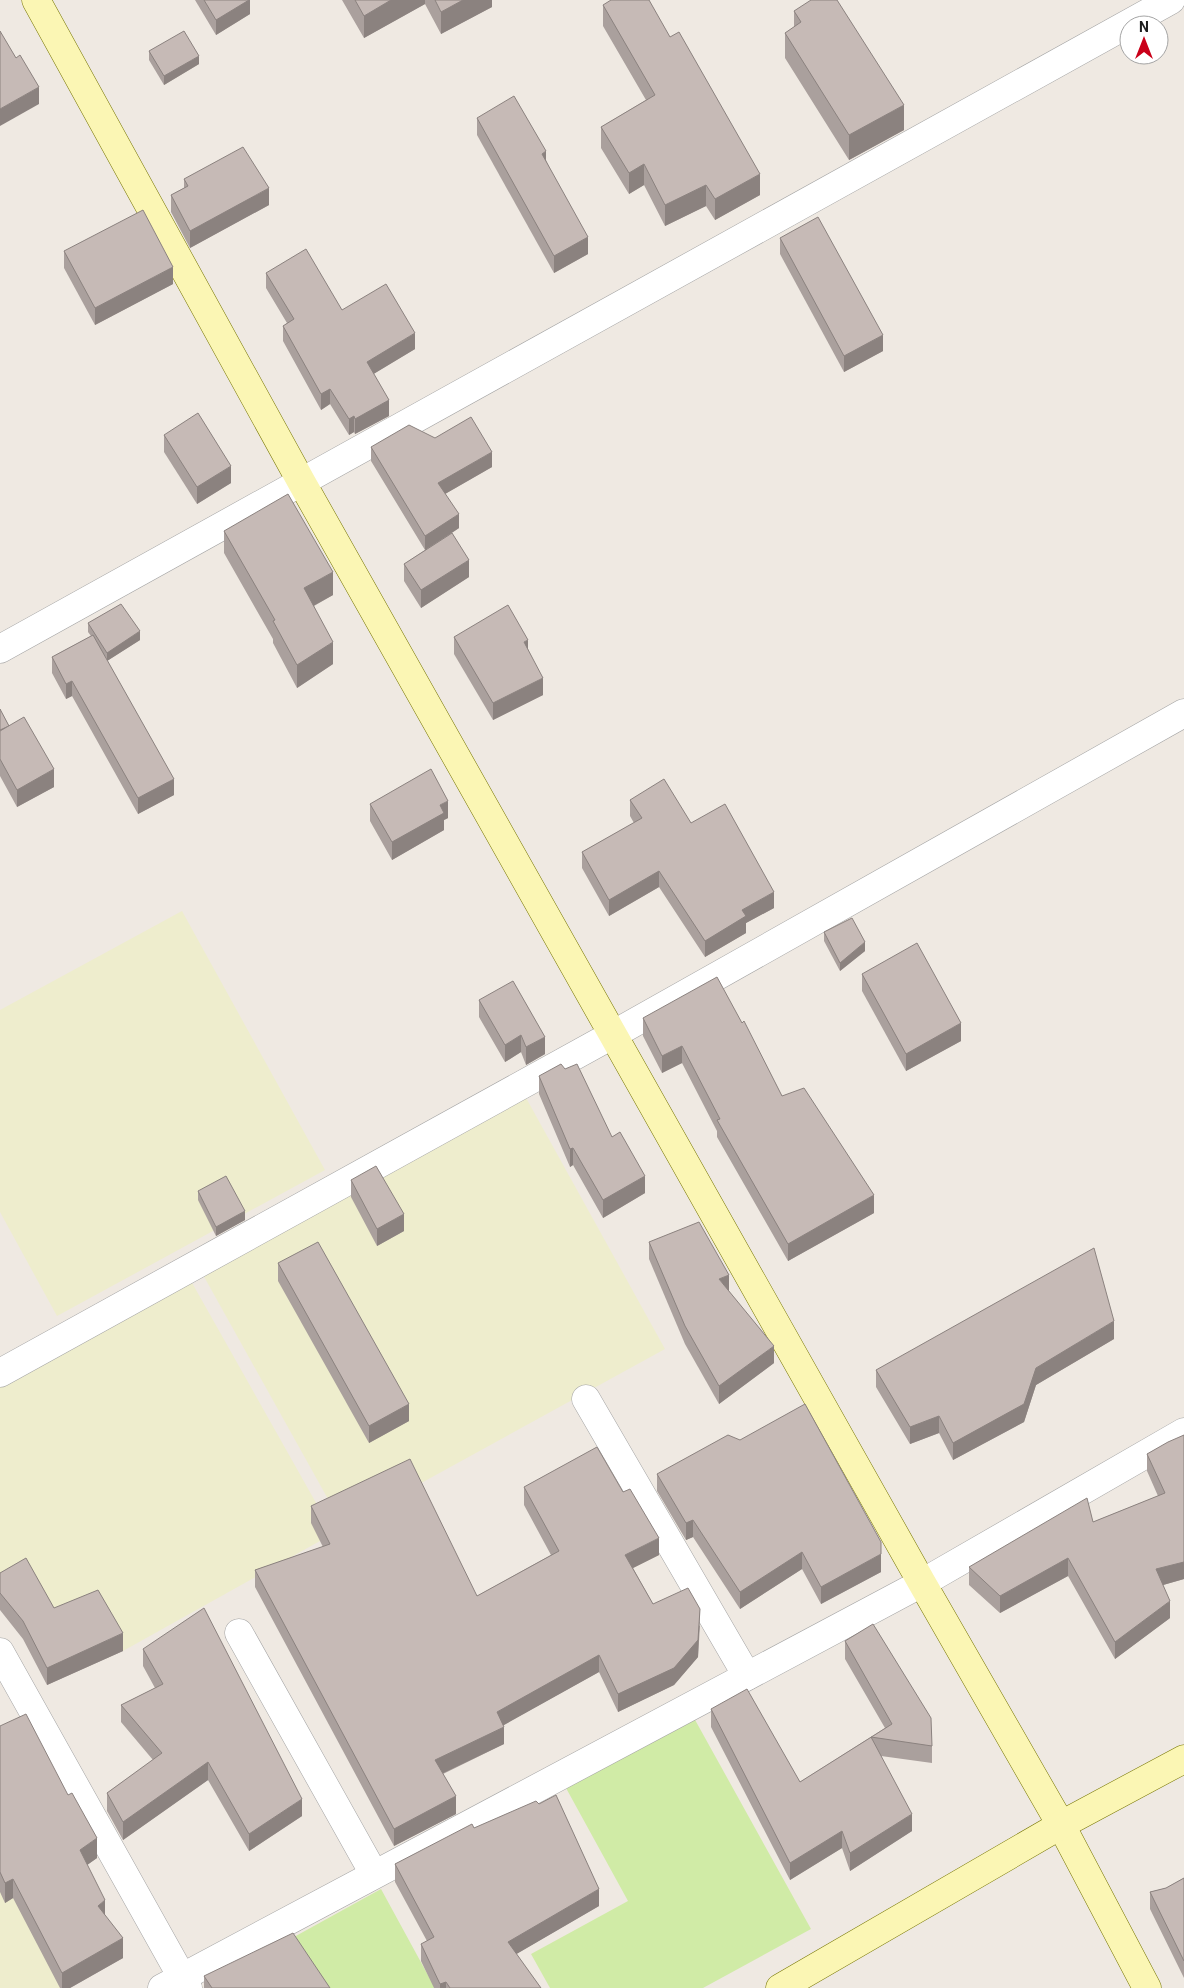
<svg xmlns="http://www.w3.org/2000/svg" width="1184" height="1988" font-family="Roboto,sans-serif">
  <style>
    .farmland { fill: #eeedcd }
    .grass { fill: #d0eba6 }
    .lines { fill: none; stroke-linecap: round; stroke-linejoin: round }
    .street-casing { stroke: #a4a4a4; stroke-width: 29 }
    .secondary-casing { stroke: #767501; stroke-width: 29 }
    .street { stroke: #fff; stroke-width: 28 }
    .secondary { stroke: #fbf6b4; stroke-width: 28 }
    .wall { fill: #aaa09d }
    .shaded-wall { fill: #8b827f }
    .building { fill: #c6bab6; stroke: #8b827f }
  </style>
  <rect width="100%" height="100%" fill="#efe9e2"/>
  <g class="farmland">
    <polygon points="182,911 325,1170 57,1316 0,1212 0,1010"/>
    <polygon points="525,1096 665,1349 343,1526 202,1273"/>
    <polygon points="191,1281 324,1517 320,1541 123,1651 97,1607 56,1629 0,1590 0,1387"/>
    <polygon points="0,1861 67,1988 0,1988"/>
  </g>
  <g class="grass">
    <polygon points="694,1718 811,1929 703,1988 550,1988 531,1954 628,1901 566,1788"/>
    <polygon points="381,1889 435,1988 322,1988 294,1937"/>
  </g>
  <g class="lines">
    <defs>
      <g id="street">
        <polyline points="0,649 1171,0"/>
        <polyline points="0,1373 614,1034 1184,713"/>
        <polyline points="586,1399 747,1676"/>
        <polyline points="239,1633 374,1874"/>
        <polyline points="0,1652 188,1988"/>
        <polyline points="162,1988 922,1583 1184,1432"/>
      </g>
      <g id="secondary">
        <polyline points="36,0 302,483 922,1583 1061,1825 1147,1988"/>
        <polyline points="780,1988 1061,1825 1184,1759"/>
      </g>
    </defs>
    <use href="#street" class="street-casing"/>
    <use href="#secondary" class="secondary-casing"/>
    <use href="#street" class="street"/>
    <use href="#secondary" class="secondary"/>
  </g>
  <g class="wall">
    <polygon points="195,0 250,0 250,14 216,35"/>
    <polygon points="342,0 492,0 492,7 441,34 425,4 364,38"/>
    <polygon points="603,5 760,195 715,220 706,206 665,226 644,185 629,194 601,148 601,127 646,100 603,26"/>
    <polygon points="794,11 904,130 849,160 785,58 785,33 794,27"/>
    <polygon points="149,51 199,64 164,85 149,60"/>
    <polygon points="477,118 546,160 588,254 554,273 477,135"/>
    <polygon points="184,179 269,205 190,248 171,212 171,195 184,188"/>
    <polygon points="780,238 883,351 844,372 780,254"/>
    <polygon points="64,251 173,284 95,325 64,268"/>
    <polygon points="266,273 342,310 415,349 373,374 389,416 355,434 354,432 349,435 330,404 321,410 283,341 283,326 287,323 266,288"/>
    <polygon points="164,435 231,483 197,504 164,452"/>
    <polygon points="371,447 492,467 445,494 459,528 449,535 469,577 421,608 404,581 404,564 425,550 371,461"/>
    <polygon points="224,531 333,595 314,606 333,664 297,688 273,643 273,639 224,553"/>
    <polygon points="88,623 140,640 107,661 174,795 138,814 72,696 66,699 52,673 52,657 91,636 88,632"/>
    <polygon points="454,637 528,649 543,695 493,720 454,654"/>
    <polygon points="0,709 9,726 54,787 17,807 0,776"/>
    <polygon points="630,800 691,823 774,908 746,923 746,933 705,957 659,887 609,916 582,868 582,852 634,823 630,816"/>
    <polygon points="370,804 448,818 444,820 444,830 392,860 370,821"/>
    <polygon points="824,932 865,951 840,971 824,941"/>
    <polygon points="862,974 961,1041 906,1071 862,991"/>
    <polygon points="479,1000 545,1054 526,1065 521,1052 505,1062 479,1017"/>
    <polygon points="643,1018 742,1023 782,1096 874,1213 788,1261 717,1137 717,1131 682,1063 662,1073 643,1036"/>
    <polygon points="565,1069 645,1193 603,1218 573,1165 570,1167 539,1094 539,1076"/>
    <polygon points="351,1180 404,1231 377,1246 351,1197"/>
    <polygon points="198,1191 245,1220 216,1236 198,1200"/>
    <polygon points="649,1242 729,1291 774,1363 719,1404 685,1344 649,1259"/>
    <polygon points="278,1263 409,1421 369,1443 278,1281"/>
    <polygon points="1114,1339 1036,1385 1024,1422 953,1460 939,1433 910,1444 876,1387 876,1370"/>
    <polygon points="1184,1435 1184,1579 1163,1585 1170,1618 1115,1659 1068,1576 1000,1613 969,1585 969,1567 1093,1522 1158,1496 1147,1471 1147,1454"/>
    <polygon points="657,1474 881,1572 821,1604 802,1569 740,1609 693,1537 686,1540 657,1491"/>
    <polygon points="524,1487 659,1555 633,1568 653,1604 700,1626 698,1657 674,1685 618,1712 599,1672 503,1725 504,1744 443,1774 456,1814 394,1846 255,1587 255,1570 323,1547 311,1523 311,1506 477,1596 551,1555 524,1505"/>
    <polygon points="0,1573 54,1608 123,1651 47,1685 23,1639 0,1610"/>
    <polygon points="845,1641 932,1746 932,1763 881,1756 912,1831 850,1871 842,1848 790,1880 711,1727 711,1709 800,1782 885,1728 845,1659"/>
    <polygon points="143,1649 302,1816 249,1851 208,1780 123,1840 107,1811 107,1793 153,1760 121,1722 121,1705 155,1688 143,1666"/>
    <polygon points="0,1726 97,1858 87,1865 105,1915 123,1958 70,1988 60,1988 13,1898 5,1903 0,1892"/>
    <polygon points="474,1828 599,1906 516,1954 541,1988 434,1988 421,1961 421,1944 427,1941 395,1882 395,1864"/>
    <polygon points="1184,1878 1184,1978 1150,1909 1150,1892 1166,1888"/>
    <polygon points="204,1976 330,1988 204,1988"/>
  </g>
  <g class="shaded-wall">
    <polygon points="249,0 250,0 250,14 216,35 216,20"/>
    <polygon points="391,0 425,0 425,4 364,38 364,16"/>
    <polygon points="463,0 492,0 492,7 441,34 441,12"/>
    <polygon points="199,56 199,64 164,85 164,76"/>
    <polygon points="39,87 39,104 0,126 0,109"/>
    <polygon points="904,105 904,130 849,160 849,135"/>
    <polygon points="546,151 546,169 542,154"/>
    <polygon points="644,164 644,185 629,194 629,173"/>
    <polygon points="760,174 760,195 715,220 715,199"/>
    <polygon points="706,185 706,206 665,226 665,205"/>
    <polygon points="269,188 269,205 190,248 190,231"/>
    <polygon points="588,237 588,254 554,273 554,256"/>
    <polygon points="173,267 173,284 95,325 95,308"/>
    <polygon points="415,333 415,349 367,378 367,362"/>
    <polygon points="883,335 883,351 844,372 844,356"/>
    <polygon points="330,389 330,404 321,410 321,394"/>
    <polygon points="389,400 389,416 355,434 355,419"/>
    <polygon points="354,416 354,432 349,435 349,419"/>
    <polygon points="492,452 492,467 438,498 438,483"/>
    <polygon points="231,466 231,483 197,504 197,487"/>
    <polygon points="459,514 459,528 425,550 425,536"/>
    <polygon points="469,560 469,577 421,608 421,590"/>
    <polygon points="333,572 333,595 304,611 304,588"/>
    <polygon points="140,631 140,640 107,661 107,653"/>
    <polygon points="528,640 528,657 524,642"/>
    <polygon points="333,642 333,664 297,688 297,665"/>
    <polygon points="543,678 543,695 493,720 493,703"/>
    <polygon points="72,681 72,696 66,699 66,684"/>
    <polygon points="54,769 54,787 17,807 17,790"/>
    <polygon points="174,779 174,795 138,814 138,798"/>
    <polygon points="448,801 448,818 444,820 444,830 392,860 392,842 440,805"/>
    <polygon points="659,871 659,887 609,916 609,900"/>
    <polygon points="774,892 774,908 746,923 746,933 705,957 705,941 742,910"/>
    <polygon points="865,942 865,951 840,971 840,963"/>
    <polygon points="961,1023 961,1041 906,1071 906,1054"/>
    <polygon points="521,1035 521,1052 505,1062 505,1045"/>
    <polygon points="545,1037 545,1054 526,1065 526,1047"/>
    <polygon points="682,1046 682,1063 662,1073 662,1056"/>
    <polygon points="573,1148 573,1165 570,1167 570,1149"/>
    <polygon points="645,1176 645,1193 603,1218 603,1200"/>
    <polygon points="874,1195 874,1213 788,1261 788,1244"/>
    <polygon points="245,1211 245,1220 216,1236 216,1227"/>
    <polygon points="404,1214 404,1231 377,1246 377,1229"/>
    <polygon points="729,1275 729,1292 719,1279"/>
    <polygon points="1114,1321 1114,1339 1036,1385 1024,1422 953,1460 953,1443 1036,1368"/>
    <polygon points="774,1346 774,1363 719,1404 719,1386"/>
    <polygon points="409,1404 409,1421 369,1443 369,1426"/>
    <polygon points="939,1416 939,1433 910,1444 910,1427"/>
    <polygon points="693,1520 693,1537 686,1540 686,1523"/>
    <polygon points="659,1538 659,1555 625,1572 625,1555"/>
    <polygon points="802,1552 802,1569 740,1609 740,1592"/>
    <polygon points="881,1554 881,1572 821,1604 821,1587"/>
    <polygon points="1068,1558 1068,1576 1000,1613 1000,1596"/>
    <polygon points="1184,1562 1184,1579 1156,1587 1156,1569"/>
    <polygon points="1170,1601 1170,1618 1115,1659 1115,1642"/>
    <polygon points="700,1609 698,1657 674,1685 618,1712 618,1694"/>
    <polygon points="123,1633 123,1651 47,1685 47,1668"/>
    <polygon points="599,1655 599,1672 497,1729 497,1712"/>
    <polygon points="504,1727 504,1744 435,1777 435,1760"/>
    <polygon points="208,1762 208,1780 123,1840 123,1822"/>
    <polygon points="456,1796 456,1814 394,1846 394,1829"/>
    <polygon points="302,1799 302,1816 249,1851 249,1834"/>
    <polygon points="912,1814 912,1831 850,1871 850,1853"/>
    <polygon points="842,1831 842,1848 790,1880 790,1863"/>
    <polygon points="97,1838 97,1858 80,1870 80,1850"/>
    <polygon points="13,1879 13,1898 5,1903 5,1883"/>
    <polygon points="599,1889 599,1906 508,1959 508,1942"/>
    <polygon points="105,1900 105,1920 98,1906"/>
    <polygon points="123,1938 123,1958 70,1988 62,1988 62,1973"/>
    <polygon points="446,1982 446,1988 440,1988 440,1984"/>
  </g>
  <g class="building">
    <polygon points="204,0 249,0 216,20"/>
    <polygon points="355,0 391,0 364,16"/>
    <polygon points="435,0 463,0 441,12"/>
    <polygon points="611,0 649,0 670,37 679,32 760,174 715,199 706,185 665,205 644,164 629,173 601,127 655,95 603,5"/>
    <polygon points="811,0 837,0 904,105 849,135 785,33 801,22 794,11"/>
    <polygon points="0,31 16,58 20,55 39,87 0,109"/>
    <polygon points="184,31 199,56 164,76 149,51"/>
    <polygon points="514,96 546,151 542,154 588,237 554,256 477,118"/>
    <polygon points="243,147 269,188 190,231 171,195 188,186 184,179"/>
    <polygon points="143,210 173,267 95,308 64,251"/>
    <polygon points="818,217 883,335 844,356 780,238"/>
    <polygon points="306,249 342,310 386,284 415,333 367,362 389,400 355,419 354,416 349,419 330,389 321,394 283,326 294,319 266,273"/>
    <polygon points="198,413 231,466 197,487 164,435"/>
    <polygon points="471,417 492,452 438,483 459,514 425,536 371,447 409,425 435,438"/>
    <polygon points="288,494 333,572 304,588 333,642 297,665 273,621 275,620 224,531"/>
    <polygon points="452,533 469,560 421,590 404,564"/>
    <polygon points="121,604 140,631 107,653 88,623"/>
    <polygon points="508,605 528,640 524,642 543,678 493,703 454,637"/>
    <polygon points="93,635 174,779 138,798 72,681 66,684 52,657"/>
    <polygon points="0,709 9,726 0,730"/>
    <polygon points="24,717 54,769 17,790 0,759 0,731"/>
    <polygon points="431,769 448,801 440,805 444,813 392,842 370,804"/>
    <polygon points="664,779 691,823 725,804 774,892 742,910 746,916 705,941 659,871 609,900 582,852 642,818 630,800"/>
    <polygon points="852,918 865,942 840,963 824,932"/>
    <polygon points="917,943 961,1023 906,1054 862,974"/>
    <polygon points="717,977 742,1023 744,1021 782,1096 804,1088 874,1195 788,1244 717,1120 720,1119 682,1046 662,1056 643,1018"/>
    <polygon points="513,981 545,1037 526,1047 521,1035 505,1045 479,1000"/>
    <polygon points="561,1064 565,1069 577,1064 612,1137 620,1132 645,1176 603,1200 573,1148 570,1149 539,1076"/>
    <polygon points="376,1166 404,1214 377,1229 351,1180"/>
    <polygon points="226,1176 245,1211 216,1227 198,1191"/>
    <polygon points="699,1222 729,1275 719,1279 774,1346 719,1386 685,1326 649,1242"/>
    <polygon points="318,1242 409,1404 369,1426 278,1263"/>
    <polygon points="1094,1248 1114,1321 1036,1368 1024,1404 953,1443 939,1416 910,1427 876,1370"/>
    <polygon points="805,1404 881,1542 881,1554 821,1587 802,1552 740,1592 693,1520 686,1523 657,1474 728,1435 740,1440"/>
    <polygon points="1184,1435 1184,1562 1156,1569 1170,1601 1115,1642 1068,1558 1000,1596 969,1567 1087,1498 1093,1522 1165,1493 1147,1454 1168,1442"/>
    <polygon points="597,1447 623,1492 630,1489 659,1538 625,1555 653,1604 688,1588 700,1609 698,1640 674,1668 618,1694 599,1655 497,1712 504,1727 435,1760 456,1796 394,1829 255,1570 330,1544 311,1506 410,1459 477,1596 559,1551 524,1487"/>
    <polygon points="26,1558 54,1608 98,1590 123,1633 47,1668 23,1621 0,1593 0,1573"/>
    <polygon points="204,1608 302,1799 249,1834 208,1762 123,1822 107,1793 162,1753 121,1705 163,1684 143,1649"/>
    <polygon points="873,1624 931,1718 932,1746 871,1737 912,1814 850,1853 842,1831 790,1863 711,1709 747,1689 800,1782 892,1724 845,1641"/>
    <polygon points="26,1714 68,1795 72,1793 97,1838 80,1850 105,1900 98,1906 123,1938 62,1973 13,1879 5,1883 0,1872 0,1726"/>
    <polygon points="556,1795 599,1889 508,1942 541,1988 450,1988 446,1982 440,1984 421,1944 434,1937 395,1864 472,1824 474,1828 536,1801 539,1804"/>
    <polygon points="1184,1878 1184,1961 1150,1892 1166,1888"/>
    <polygon points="293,1933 330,1988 212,1988 204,1976"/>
  </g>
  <g transform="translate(1144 40)"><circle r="24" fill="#ffffff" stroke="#a5a5a5"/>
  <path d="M0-4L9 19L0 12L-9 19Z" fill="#ca0019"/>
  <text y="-8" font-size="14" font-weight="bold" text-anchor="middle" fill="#1d1d1d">N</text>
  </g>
</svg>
